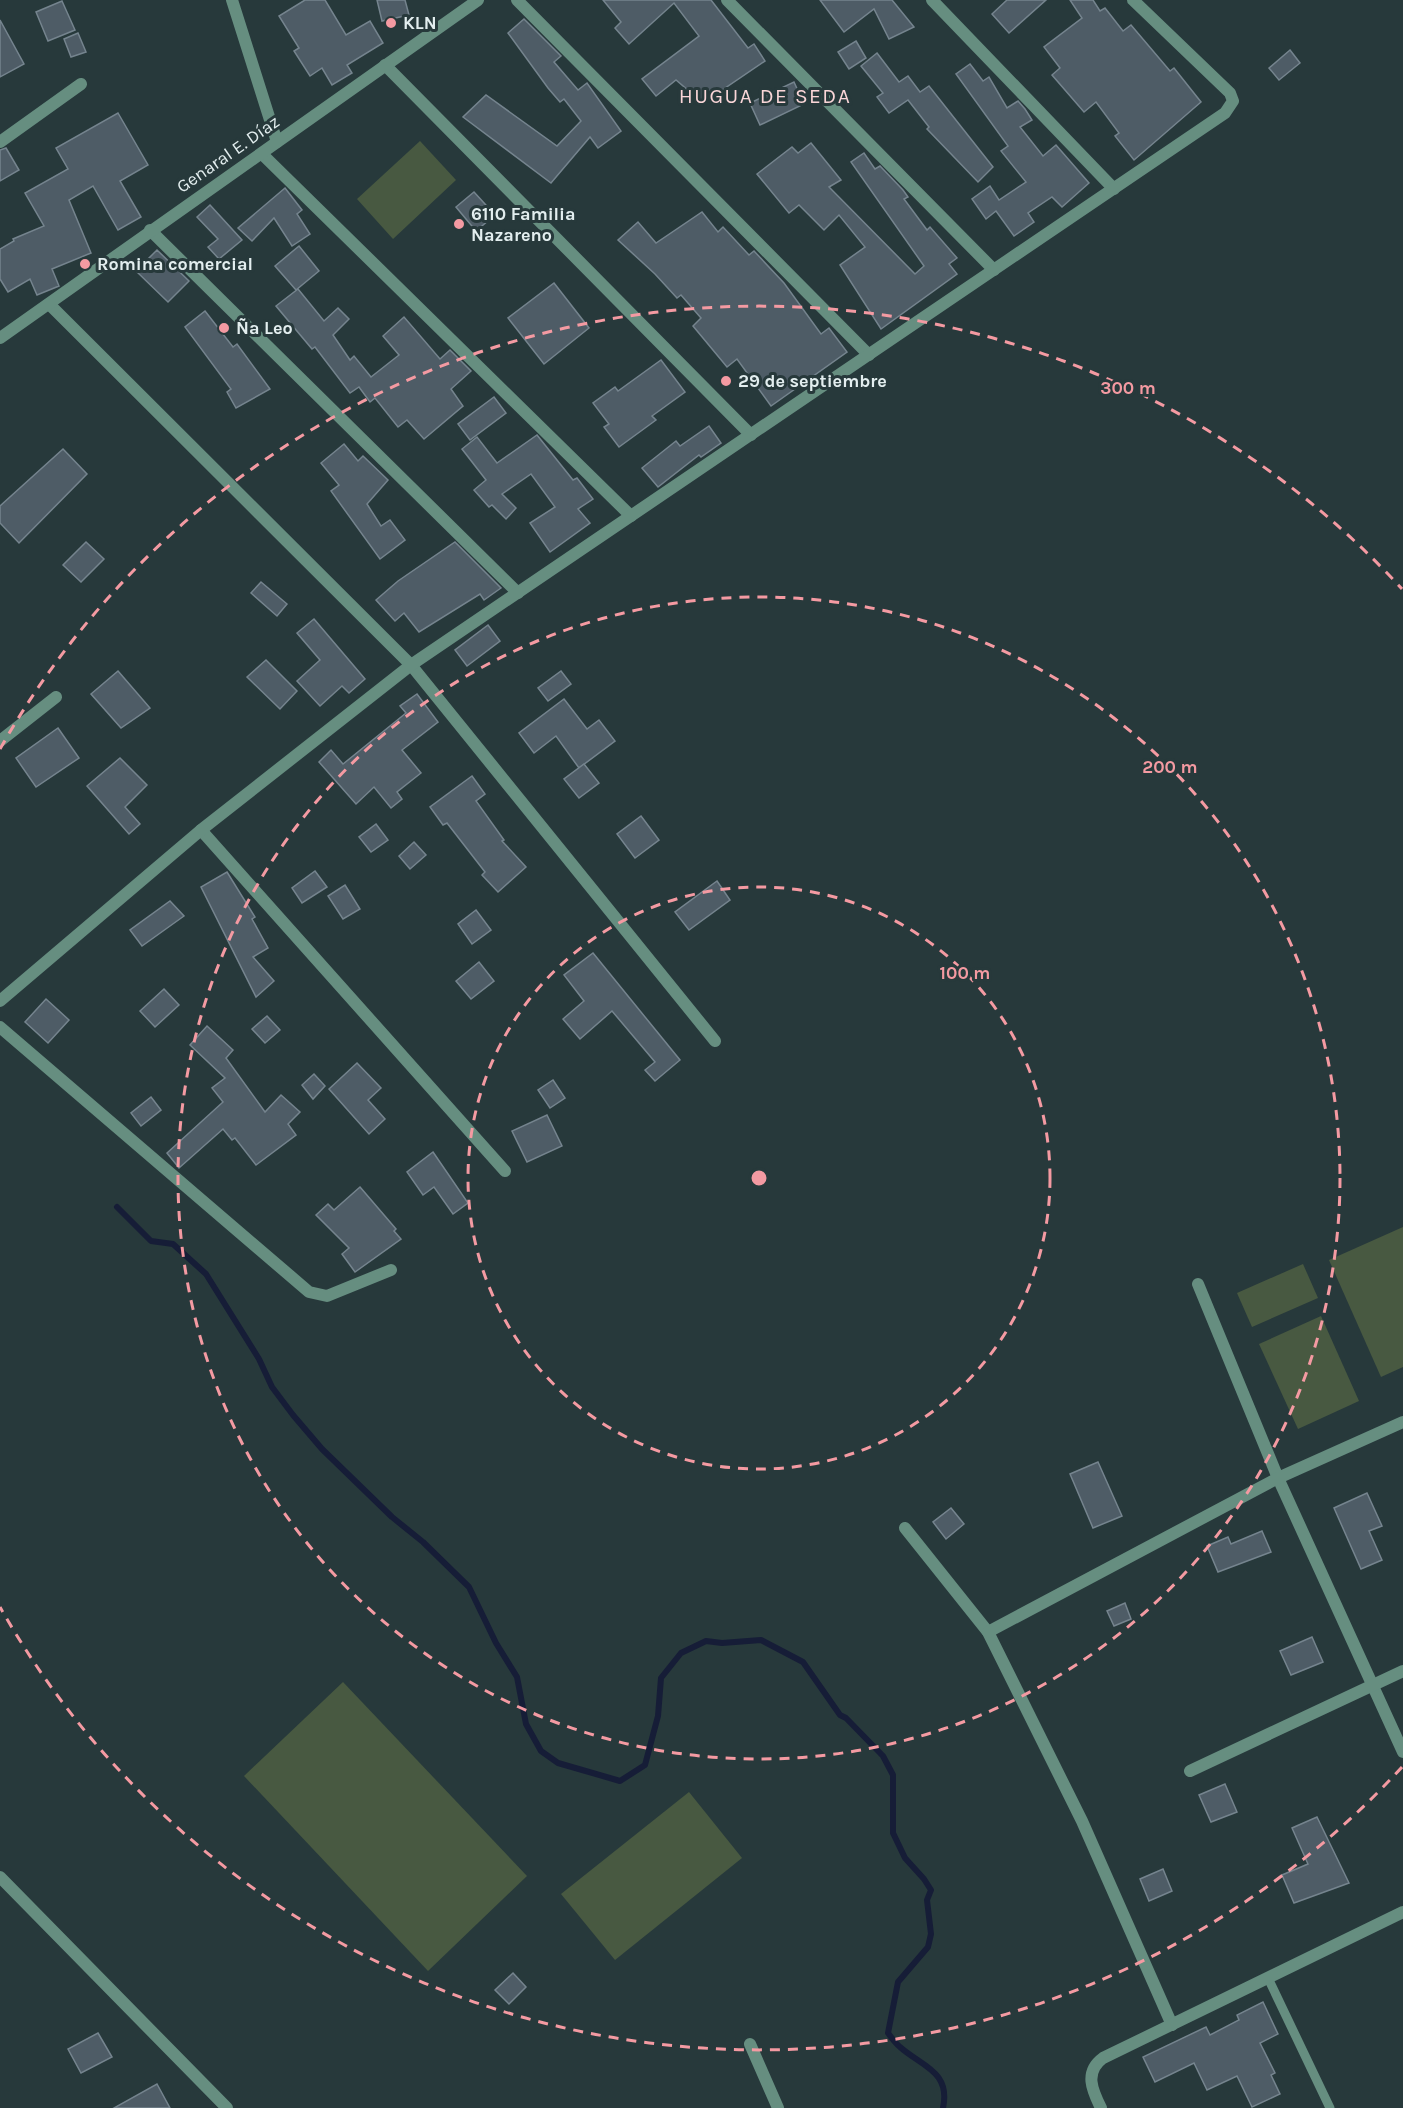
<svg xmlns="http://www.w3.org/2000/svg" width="1403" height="2108" font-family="Karla,sans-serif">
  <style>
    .green { fill: #485941 }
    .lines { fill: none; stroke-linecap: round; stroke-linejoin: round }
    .stream { stroke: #161d37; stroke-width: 6 }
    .building { fill: #4e5c66; stroke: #75848e; stroke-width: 1.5 }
    .lane { stroke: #668e80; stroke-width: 9 }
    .street { stroke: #668e80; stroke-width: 12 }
    .ring { fill: none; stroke: #f49aa2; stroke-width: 3; stroke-dasharray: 10 8 }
    .poi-dot { fill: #f49aa2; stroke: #27393b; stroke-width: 2 }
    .labels { text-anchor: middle; stroke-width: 6; stroke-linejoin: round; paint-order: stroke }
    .poi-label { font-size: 18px; font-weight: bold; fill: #e3eeef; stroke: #27393b; text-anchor: start }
    .street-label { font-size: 18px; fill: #e3eeef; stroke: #27393b }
    .quarter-label { font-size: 21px; letter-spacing: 1.5px; fill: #fad6d8; stroke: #27393b }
    .centre { fill: #f49aa2; stroke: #27393b; stroke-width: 3 }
    .ring-label { font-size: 18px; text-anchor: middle; font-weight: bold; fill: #f49aa2; stroke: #27393b; stroke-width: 6; stroke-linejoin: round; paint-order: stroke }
  </style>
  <rect width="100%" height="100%" fill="#27393b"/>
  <g class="green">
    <polygon points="420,141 456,180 393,239 357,199"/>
    <polygon points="1403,1227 1403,1367 1381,1377 1329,1260"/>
    <polygon points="1303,1264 1318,1298 1252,1327 1237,1293"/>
    <polygon points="1321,1316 1359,1401 1298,1429 1259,1344"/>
    <polygon points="343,1682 527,1876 428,1971 244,1776"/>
    <polygon points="689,1792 742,1858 615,1960 561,1894"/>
  </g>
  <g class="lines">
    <path class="stream" d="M117 1207 151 1241 173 1244 206 1274 259 1359 272 1387 293 1415 322 1449 392 1517 423 1542 469 1587 496 1643 517 1677 526 1724 541 1751 558 1763 620 1781 645 1765 658 1716 661 1678 681 1653 706 1641 722 1643 761 1640 803 1662 840 1715 846 1718 883 1756 893 1775V1833L905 1858 924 1879 931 1890 927 1900 931 1934 928 1947 898 1982 888 2033C891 2037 895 2043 900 2047 921 2066 951 2071 943 2108"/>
  </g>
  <g class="building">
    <polygon points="305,0 325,0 346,35 370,21 383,43 347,65 352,73 332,85 322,68 310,76 294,51 299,48 279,16"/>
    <polygon points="377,0 405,0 409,15 382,21"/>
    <polygon points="603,0 711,0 748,48 754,44 765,61 703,103 676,80 656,96 642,79 699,36 674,3 629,44 615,28 621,22"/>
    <polygon points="820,0 892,0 914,27 889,39 874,9 844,32"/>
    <polygon points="1007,0 1046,0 1009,33 992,14"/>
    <polygon points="1070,0 1093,0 1100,11 1105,8 1123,31 1131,25 1170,71 1174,68 1201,102 1134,160 1115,136 1119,133 1096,102 1084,112 1052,75 1060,68 1044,47 1082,18"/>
    <polygon points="62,1 75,30 48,41 36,12"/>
    <polygon points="524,19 561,56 554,62 578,90 587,83 621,131 598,148 590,137 551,183 463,117 486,95 557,146 581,121 564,99 560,102 548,88 508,33"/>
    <polygon points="0,20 24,64 0,77"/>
    <polygon points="78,33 86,52 71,57 64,39"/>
    <polygon points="856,41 866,58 849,69 838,52"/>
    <polygon points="1290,50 1300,63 1279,80 1269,68"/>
    <polygon points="877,53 899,82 908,76 920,92 929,86 993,167 978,182 927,129 929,127 908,100 889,113 877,97 883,93 861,66"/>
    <polygon points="970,64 983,81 989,77 1007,108 1018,101 1025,109 1032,120 1020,127 1043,156 1056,145 1089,183 1062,207 1052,197 1028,213 1034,222 1014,236 996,211 986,219 972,199 990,186 999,200 1026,182 1001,151 1008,146 956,74"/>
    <polygon points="794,82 804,104 760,125 750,103"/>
    <polygon points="118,113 148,165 120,181 141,217 118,230 93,186 69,200 91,253 52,269 59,286 37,295 30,279 8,292 0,279 0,249 14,241 13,239 44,226 25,193 68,169 56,148"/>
    <polygon points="811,143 841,180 829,187 915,274 924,266 851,162 864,153 875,169 880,166 903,190 908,197 904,199 927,230 930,227 957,258 949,264 957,274 881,329 840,265 865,247 839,215 824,230 799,205 789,213 757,174 792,147 798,153"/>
    <polygon points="6,148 19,170 0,181 0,150"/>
    <polygon points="285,188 302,210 297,214 310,234 292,246 274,218 252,241 238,228"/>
    <polygon points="474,192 495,215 476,231 456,207"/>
    <polygon points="210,205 242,240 219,259 208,247 218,239 197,217"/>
    <polygon points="702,212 718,232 723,227 749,255 754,251 784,283 821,334 829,328 847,352 771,406 737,359 727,367 693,326 701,318 681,295 677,298 655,274 618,240 638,222 656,243"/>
    <polygon points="299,246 319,271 296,290 275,266"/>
    <polygon points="157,250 189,281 168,302 136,271"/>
    <polygon points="554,283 589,328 544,364 508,318"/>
    <polygon points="298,289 324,321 338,308 349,319 333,335 350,360 354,356 371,377 399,355 383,336 404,317 440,359 450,350 471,371 451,389 463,406 424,439 407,420 398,427 375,398 370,402 359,387 350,393 315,347 312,349 276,306"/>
    <polygon points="205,311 233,347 237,344 270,389 236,408 227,392 231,389 185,327"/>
    <polygon points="661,360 685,392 652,416 656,420 619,447 604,427 609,424 593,403 615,387 618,391"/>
    <polygon points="494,397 506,413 470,440 458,424"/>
    <polygon points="709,426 721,443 701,457 699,455 658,487 642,468 676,441 680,446"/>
    <polygon points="537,435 573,480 577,478 593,499 578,509 590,523 550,552 530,523 555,507 531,474 502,494 516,508 506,519 492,505 489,507 474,490 486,480 462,449 477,437 497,463"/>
    <polygon points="344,444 358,461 363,456 388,480 367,504 381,526 390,520 405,540 380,559 331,491 339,485 321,463"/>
    <polygon points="63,449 87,474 19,543 0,523 0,506"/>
    <polygon points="86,542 104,559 81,582 63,565"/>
    <polygon points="455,542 501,588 484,600 480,594 419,632 404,613 395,621 376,600 398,581"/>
    <polygon points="261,582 287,604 277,616 251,593"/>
    <polygon points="314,619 365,679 349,693 342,686 320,706 297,681 320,660 297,633"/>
    <polygon points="488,625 500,641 467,666 455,650"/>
    <polygon points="266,660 297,691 280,709 247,677"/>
    <polygon points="118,671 150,708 121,728 91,694"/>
    <polygon points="561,671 571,684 548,701 538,688"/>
    <polygon points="417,694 438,722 402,750 421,773 397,792 402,799 391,808 374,787 356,804 319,762 331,750 343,764 406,713 400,706"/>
    <polygon points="564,699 587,729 599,720 615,741 579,768 556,736 534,753 519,733"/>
    <polygon points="58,728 79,758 36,787 16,758"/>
    <polygon points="120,758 147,785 125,807 140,824 129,834 87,786"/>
    <polygon points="584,764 599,783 579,798 564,779"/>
    <polygon points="472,776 485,794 476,801 504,840 502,841 526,867 498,892 482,875 485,872 447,823 443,825 430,807"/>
    <polygon points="641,816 659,840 635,858 617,834"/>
    <polygon points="376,824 388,840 371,852 359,837"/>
    <polygon points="414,842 426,855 410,869 399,856"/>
    <polygon points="315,871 327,887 302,903 292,888"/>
    <polygon points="227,872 255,917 252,919 268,948 253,957 274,981 256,997 201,887"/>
    <polygon points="717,881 730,900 689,930 675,912"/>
    <polygon points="345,885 360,909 343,919 328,896"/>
    <polygon points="170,901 184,916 142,946 130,930"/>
    <polygon points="476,910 491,930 472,944 458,924"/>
    <polygon points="593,953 680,1060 655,1081 645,1070 655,1062 612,1011 580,1039 563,1019 584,1001 564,975"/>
    <polygon points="479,962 494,981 471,999 456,981"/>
    <polygon points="164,989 179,1005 155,1027 140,1011"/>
    <polygon points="46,999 69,1020 48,1043 25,1022"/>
    <polygon points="267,1016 280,1030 265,1043 252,1029"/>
    <polygon points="207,1026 233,1050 226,1058 265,1112 281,1095 300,1112 288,1124 296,1135 256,1165 235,1138 232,1140 223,1129 179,1168 167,1153 223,1102 212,1088 225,1078 190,1045"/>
    <polygon points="357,1063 381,1088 368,1100 385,1119 369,1134 329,1089"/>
    <polygon points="314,1074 325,1086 313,1099 302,1085"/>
    <polygon points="553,1080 565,1098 550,1108 538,1090"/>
    <polygon points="151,1097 161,1110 141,1126 131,1113"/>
    <polygon points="547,1115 562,1146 527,1162 512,1131"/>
    <polygon points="433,1152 468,1203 453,1214 434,1187 423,1195 407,1172"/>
    <polygon points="360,1187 396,1229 394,1231 401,1239 355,1272 342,1254 349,1248 316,1215 328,1204 334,1210"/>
    <polygon points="1098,1462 1122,1516 1093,1528 1070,1474"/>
    <polygon points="1367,1493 1382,1526 1369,1531 1382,1560 1361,1569 1334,1508"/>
    <polygon points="951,1508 964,1524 946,1539 933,1522"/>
    <polygon points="1262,1531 1271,1552 1218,1572 1207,1546 1228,1537 1231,1544"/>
    <polygon points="1125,1603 1131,1619 1114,1626 1107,1611"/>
    <polygon points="1312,1637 1323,1662 1291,1675 1280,1651"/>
    <polygon points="1225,1784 1237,1812 1211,1822 1199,1795"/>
    <polygon points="1317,1817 1349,1883 1294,1903 1282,1875 1308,1864 1292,1828"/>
    <polygon points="1163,1869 1172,1891 1149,1901 1140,1879"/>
    <polygon points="513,1973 526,1987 509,2004 495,1990"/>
    <polygon points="1263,2002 1278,2034 1260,2043 1275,2073 1271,2075 1280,2094 1252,2107 1237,2076 1207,2090 1194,2063 1155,2082 1143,2057 1206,2027 1210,2035 1239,2020 1237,2015"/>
    <polygon points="98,2033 112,2057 81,2073 68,2049"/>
    <polygon points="157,2084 170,2108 114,2108"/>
  </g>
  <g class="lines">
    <polyline class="lane" points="1268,1978 1330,2108"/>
    <g class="street">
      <polyline points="232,0 277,142"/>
      <polyline points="517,0 869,355"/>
      <polyline points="727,0 994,270"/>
      <polyline points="932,0 1114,189"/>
      <polyline points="385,65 751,435"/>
      <polyline points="0,142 81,84"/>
      <polyline points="262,154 631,516"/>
      <polyline points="150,230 518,593"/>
      <polyline points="49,304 411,665 715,1041"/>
      <polyline points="0,338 478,0"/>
      <polyline points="0,741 56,697"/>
      <polyline points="201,830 505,1171"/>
      <polyline points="0,1001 201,830 411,665 1225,113 1233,101 1230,93 1133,0"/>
      <polyline points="0,1027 309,1292 327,1296 391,1270"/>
      <polyline points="1198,1284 1278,1478 1403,1752"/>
      <polyline points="905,1528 988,1632 1082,1821 1172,2025"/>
      <polyline points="988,1632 1278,1478 1403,1422"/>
      <polyline points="1190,1771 1403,1671"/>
      <polyline points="0,1877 227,2108"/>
      <polyline points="750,2044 778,2108"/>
      <path d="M1101 2108C1092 2090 1084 2072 1103 2058L1403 1912"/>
    </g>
  </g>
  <g class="ring">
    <circle cx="759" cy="1178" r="291"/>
    <circle cx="759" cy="1178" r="581"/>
    <path d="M1402 1767A872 872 0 0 1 0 1607M0 749A872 872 0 0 1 1402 589"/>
  </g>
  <g class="poi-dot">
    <circle cx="391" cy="23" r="6"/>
    <circle cx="459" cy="224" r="6"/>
    <circle cx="85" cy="264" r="6"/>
    <circle cx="224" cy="328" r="6"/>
    <circle cx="726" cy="381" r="6"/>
  </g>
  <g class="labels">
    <g class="poi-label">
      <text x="403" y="29">KLN</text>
      <text x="471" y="220">6110 Familia<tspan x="471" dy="21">Nazareno</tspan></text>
      <text x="97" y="270">Romina comercial</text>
      <text x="236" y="334">Ña Leo</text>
      <text x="738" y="387">29 de septiembre</text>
    </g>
    <g class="street-label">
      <text transform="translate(228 154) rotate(-35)" y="6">Genaral E. Díaz</text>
    </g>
    <g class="quarter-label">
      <text x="765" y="103">HUGUA DE SEDA</text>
    </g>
  </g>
  <circle cx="759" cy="1178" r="9" class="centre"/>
  <g class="ring-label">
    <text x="1128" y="394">300 m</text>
    <text x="1170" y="773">200 m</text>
    <text x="965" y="979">100 m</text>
  </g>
</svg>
